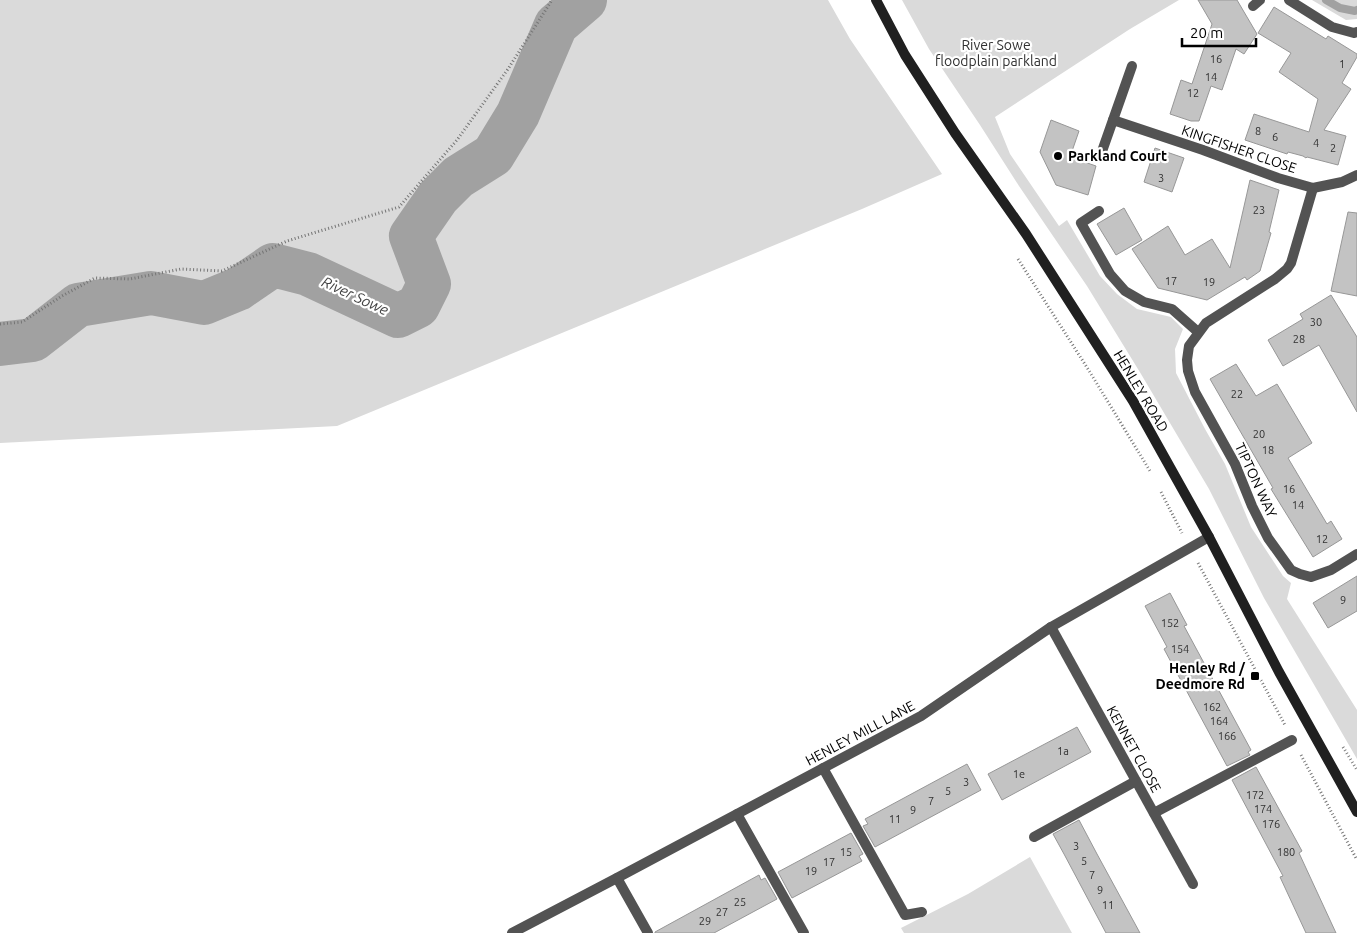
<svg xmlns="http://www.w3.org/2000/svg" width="1357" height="933" font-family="Ubuntu,sans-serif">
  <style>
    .green { fill: #dadada }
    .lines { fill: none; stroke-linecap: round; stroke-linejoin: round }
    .stream { stroke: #a1a1a1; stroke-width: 8 }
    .river { stroke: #a1a1a1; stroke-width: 44 }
    .building { fill: #c3c3c3; stroke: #979797 }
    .path { stroke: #757575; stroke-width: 3; stroke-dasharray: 1 2.5; stroke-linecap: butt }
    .lane { stroke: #535353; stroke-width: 10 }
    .street { stroke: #535353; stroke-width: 10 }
    .secondary { stroke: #202020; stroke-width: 10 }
    .poi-dot { fill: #000; stroke: #fff; stroke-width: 2 }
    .labels { text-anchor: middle; stroke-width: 4.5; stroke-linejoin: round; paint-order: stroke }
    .number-label { font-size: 11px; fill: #313131 }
    .park-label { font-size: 14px; fill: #313131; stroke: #fff }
    .street-label { font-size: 14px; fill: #000; stroke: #fff }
    .poi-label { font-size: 14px; font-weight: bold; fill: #000; stroke: #fff; text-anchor: start }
    .water-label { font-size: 15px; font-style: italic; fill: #424242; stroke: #fff }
  </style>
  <rect width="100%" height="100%" fill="#fff"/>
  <g class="green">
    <polygon points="0,0 828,0 850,39 942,174 862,209 337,426 0,443"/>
    <polygon points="902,0 1179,0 1130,29 995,117 1010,154 1059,226 1067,220 1100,276 1117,294 1137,309 1171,317 1183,329 1175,349 1176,373 1205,429 1225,464 1251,527 1283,576 1291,583 1287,599 1357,710 1357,759 1264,598 1209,489 1141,374 1087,286 1019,186 980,125 929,49"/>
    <polygon points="1312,0 1357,0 1357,19 1346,20"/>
    <polygon points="1030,857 1072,933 904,933 901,928 968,894"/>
  </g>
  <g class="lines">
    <polyline class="stream" points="1326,0 1340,8 1355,11 1357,10"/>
    <polyline class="river" points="0,344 33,340 78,305 151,293 204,303 238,289 273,265 308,274 398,316 418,306 429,284 411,236 438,197 458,177 493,155 518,114 556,25 585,0"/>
  </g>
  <g class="building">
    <polygon points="1198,0 1237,0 1257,34 1244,54 1236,49 1222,90 1211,86 1199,121 1191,121 1170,114 1181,80 1192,84 1212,24"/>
    <polygon points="1274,7 1326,39 1328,36 1357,54 1357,57 1342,83 1351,89 1324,130 1346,136 1338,165 1307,157 1306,158 1303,156 1288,152 1287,154 1245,140 1254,114 1309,132 1318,99 1279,72 1291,53 1258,33"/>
    <polygon points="1051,120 1079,131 1070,157 1096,166 1088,195 1056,185 1040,152"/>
    <polygon points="1155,148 1184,158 1172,192 1144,182"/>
    <polygon points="1250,180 1279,190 1269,232 1271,233 1260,271 1247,280 1245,277 1207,300 1158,288 1132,249 1168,226 1185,255 1212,239 1230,268"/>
    <polygon points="1124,208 1142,240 1116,255 1097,224"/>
    <polygon points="1348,212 1357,213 1357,296 1331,291"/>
    <polygon points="1331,295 1357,337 1357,412 1319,345 1283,366 1268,340 1303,319 1300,314"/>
    <polygon points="1236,364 1256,396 1277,384 1312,443 1288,458 1327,524 1331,521 1342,539 1313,557 1271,489 1273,488 1210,379"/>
    <polygon points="1357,576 1357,611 1328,628 1313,603"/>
    <polygon points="1170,593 1187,625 1184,626 1251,750 1248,752 1250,755 1227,766 1164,649 1167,647 1145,606"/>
    <polygon points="1077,727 1091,752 1002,800 988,774"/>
    <polygon points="967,764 981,790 875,847 863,826 868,824 865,819"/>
    <polygon points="1256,767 1302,851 1299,853 1336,933 1306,933 1280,877 1283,876 1232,780"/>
    <polygon points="1079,820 1097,854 1140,933 1106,933 1064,854 1053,834"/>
    <polygon points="851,833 863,854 859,856 862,861 792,898 778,872"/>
    <polygon points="759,875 761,880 765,878 777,899 714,933 655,933 655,932"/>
  </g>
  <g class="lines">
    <g class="path">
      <polyline points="1018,259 1088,369 1150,471"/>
      <polyline points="0,324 22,322 62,296 95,278 130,279 181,269 222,271 287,241 399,207 457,140 508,69 552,0"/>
      <polyline points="1161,492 1182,533"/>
      <polyline points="1198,563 1285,725"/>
      <polyline points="1343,747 1357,770"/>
      <polyline points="1301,755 1357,860"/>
    </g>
    <g class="lane">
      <polyline points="1289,0 1332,27 1354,33 1357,32"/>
      <polyline points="1253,6 1260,0"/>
      <polyline points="1099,211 1081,223 1110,274 1125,291 1144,302 1172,309 1198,332"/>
      <polyline points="823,768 905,915 922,912"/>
      <polyline points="1154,813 1292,740"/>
      <polyline points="737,814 804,933"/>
      <polyline points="1034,837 1136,781"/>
      <polyline points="617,878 648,933"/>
    </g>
    <g class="street">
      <polyline points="1113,120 1132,66"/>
      <polyline points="1100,157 1113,120 1203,150 1278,178 1313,188 1342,182 1357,175"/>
      <polyline points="1313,188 1291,263 1287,269 1275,279 1206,323 1189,346 1187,360 1188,371 1195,392 1235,464 1252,506 1268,538 1291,570 1300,574 1311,577 1331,570 1357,554"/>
      <polyline points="1051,627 1193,884"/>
      <polyline points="512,933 615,879 921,716 1051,627 1209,537"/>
    </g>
    <polyline class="secondary" points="876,0 905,55 955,133 1026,234 1133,401 1209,537 1279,672 1357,812"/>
  </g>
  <g class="poi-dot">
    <circle cx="1058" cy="156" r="5"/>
    <rect x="1250" y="671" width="10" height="10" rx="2.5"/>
  </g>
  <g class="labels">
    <g class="number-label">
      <text x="1216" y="63">16</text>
      <text x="1342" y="68">1</text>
      <text x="1211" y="81">14</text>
      <text x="1193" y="97">12</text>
      <text x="1258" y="135">8</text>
      <text x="1275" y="141">6</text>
      <text x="1316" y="147">4</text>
      <text x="1333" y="152">2</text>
      <text x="1161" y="182">3</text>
      <text x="1259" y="214">23</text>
      <text x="1171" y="285">17</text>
      <text x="1209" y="286">19</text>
      <text x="1316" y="326">30</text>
      <text x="1299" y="343">28</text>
      <text x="1237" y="398">22</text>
      <text x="1259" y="438">20</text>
      <text x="1268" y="454">18</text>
      <text x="1289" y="493">16</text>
      <text x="1298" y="509">14</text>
      <text x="1322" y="543">12</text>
      <text x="1343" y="604">9</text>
      <text x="1170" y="627">152</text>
      <text x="1180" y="653">154</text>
      <text x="1212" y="711">162</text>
      <text x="1219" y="725">164</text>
      <text x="1227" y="740">166</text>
      <text x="1063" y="755">1a</text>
      <text x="1019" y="778">1e</text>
      <text x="966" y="786">3</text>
      <text x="948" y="795">5</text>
      <text x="1255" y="799">172</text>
      <text x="931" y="805">7</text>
      <text x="1263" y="813">174</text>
      <text x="913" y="814">9</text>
      <text x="895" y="823">11</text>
      <text x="1271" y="828">176</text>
      <text x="1076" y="850">3</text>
      <text x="846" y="856">15</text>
      <text x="1286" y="856">180</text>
      <text x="1084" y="865">5</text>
      <text x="829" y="866">17</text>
      <text x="811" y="875">19</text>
      <text x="1092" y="879">7</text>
      <text x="1100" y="894">9</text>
      <text x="740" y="906">25</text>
      <text x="1108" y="909">11</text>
      <text x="722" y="916">27</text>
      <text x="705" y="925">29</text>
    </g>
    <g class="park-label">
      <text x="996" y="50">River Sowe<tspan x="996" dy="16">floodplain parkland</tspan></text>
    </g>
    <g class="street-label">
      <text transform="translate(1239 149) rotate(19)" y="5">KINGFISHER CLOSE</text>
      <text transform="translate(1141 391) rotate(59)" y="5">HENLEY ROAD</text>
      <text transform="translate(1256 480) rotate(65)" y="5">TIPTON WAY</text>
      <text transform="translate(860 733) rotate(-28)" y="5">HENLEY MILL LANE</text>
      <text transform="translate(1134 749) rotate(61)" y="5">KENNET CLOSE</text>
    </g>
    <g class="poi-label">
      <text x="1068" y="161">Parkland Court</text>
      <text x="1245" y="673" text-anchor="end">Henley Rd /<tspan x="1245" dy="16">Deedmore Rd</tspan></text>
    </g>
    <g class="water-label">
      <text transform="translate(355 296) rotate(25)" y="5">River Sowe</text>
    </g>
  </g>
  <path d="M1182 38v8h74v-8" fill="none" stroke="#000000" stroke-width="2.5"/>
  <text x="1190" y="38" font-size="15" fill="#000000" stroke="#ffffff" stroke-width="4" paint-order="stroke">20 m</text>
</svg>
